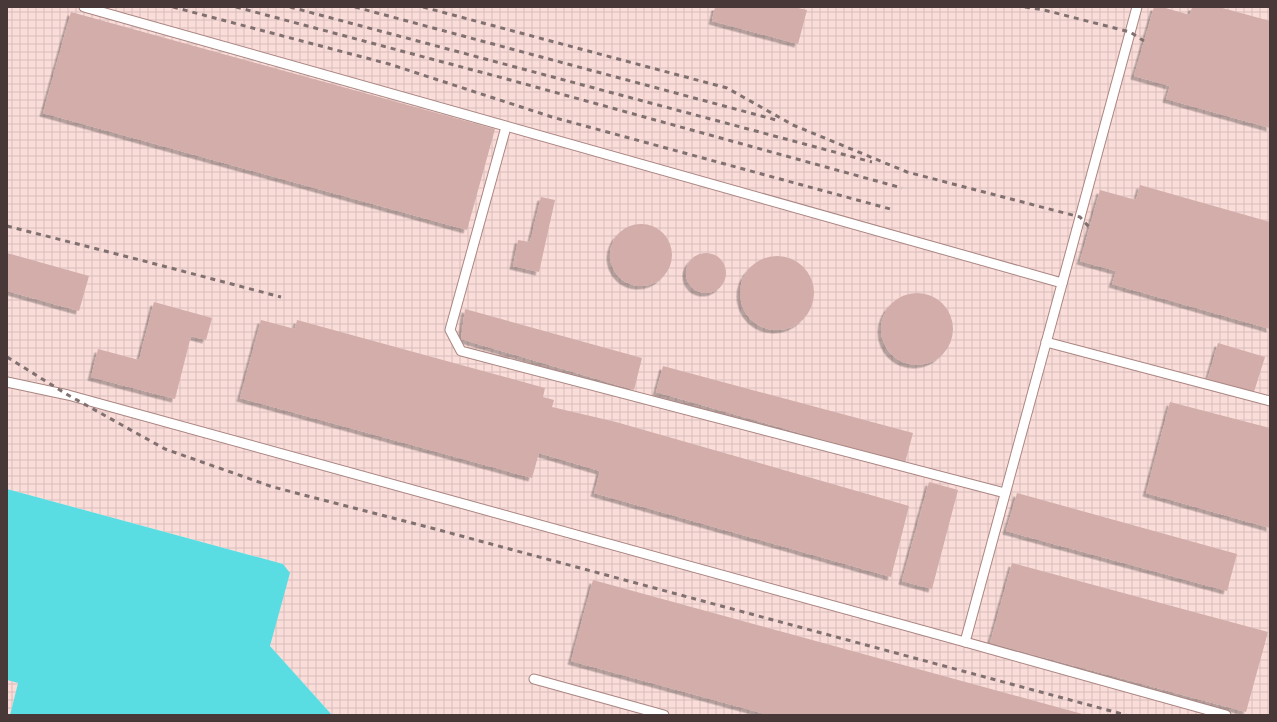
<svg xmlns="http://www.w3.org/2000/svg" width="1277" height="722" font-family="Overpass,sans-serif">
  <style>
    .industrial { fill: url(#industrial-grid) }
    .water { fill: #5adde2 }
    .building { fill: #d3ada9; filter: url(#shadow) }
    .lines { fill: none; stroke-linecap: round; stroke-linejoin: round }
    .lane-casing { stroke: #aa8682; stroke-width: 11 }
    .lane { stroke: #fff; stroke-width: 9 }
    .rail { stroke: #80706f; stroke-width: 3; stroke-dasharray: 5 5; stroke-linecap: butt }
  </style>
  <defs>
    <pattern id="industrial-grid" width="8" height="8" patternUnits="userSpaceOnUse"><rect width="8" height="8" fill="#fadcd9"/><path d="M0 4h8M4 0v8" fill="none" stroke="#d8bebb"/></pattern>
    <filter id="shadow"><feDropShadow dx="-3.5" dy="3.5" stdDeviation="0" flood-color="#0004"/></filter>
  </defs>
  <rect width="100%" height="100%" fill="#fdedeb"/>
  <g class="industrial">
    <polygon points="7,7 1270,7 1270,715 332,715 270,646 289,573 283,564 7,489"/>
    <polygon points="7,680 18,683 10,715 7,715"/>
  </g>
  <polygon class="water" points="7,489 283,564 290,573 270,646 332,715 10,715 18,683 7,680"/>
  <g class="building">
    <polygon points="715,7 794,7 807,10 798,44 712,21"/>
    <polygon points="1154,7 1162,7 1190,15 1192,7 1219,7 1270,21 1270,128 1166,99 1170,86 1134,76"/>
    <polygon points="71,12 495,129 467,230 43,113"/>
    <polygon points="1140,185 1270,222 1270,329 1112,284 1116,271 1080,261 1100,190 1136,200"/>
    <polygon points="541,197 555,200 539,272 513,266 518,240 530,242"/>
    <circle cx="641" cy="255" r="31"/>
    <polygon points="7,253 89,276 79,311 7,291"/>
    <circle cx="706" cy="273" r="20"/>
    <circle cx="777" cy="293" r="37"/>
    <circle cx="917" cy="329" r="36"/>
    <polygon points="154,302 212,318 206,340 191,336 175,399 91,377 98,349 139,360"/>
    <polygon points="465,309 642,358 634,390 461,339"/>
    <polygon points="261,320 295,329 297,320 545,388 543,397 554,400 552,407 616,422 909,506 891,577 594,493 600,471 539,453 532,478 240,398"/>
    <polygon points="1218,343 1265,357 1253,395 1207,381"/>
    <polygon points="663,366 913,433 905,463 656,392"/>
    <polygon points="1170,402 1270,428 1270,528 1146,493"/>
    <polygon points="929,482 958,490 932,589 902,581"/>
    <polygon points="1017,493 1237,554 1227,591 1006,531"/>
    <polygon points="1012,563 1268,632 1246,712 990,643"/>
    <polygon points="593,580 1086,715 769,715 571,661"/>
  </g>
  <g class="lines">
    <defs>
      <g id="lane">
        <polyline points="84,7 1062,283"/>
        <polyline points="506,127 450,330 461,351 1005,493"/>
        <polyline points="1046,342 1270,401"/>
        <polyline points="7,382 68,395 965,642 1137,7"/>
        <polyline points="965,642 1226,715"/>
        <polyline points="534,679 664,715"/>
      </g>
    </defs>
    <use href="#lane" class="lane-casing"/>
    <use href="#lane" class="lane"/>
    <g class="rail">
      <polyline points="173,7 389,64 552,117 894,210"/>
      <polyline points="236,7 503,78 902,188"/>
      <polyline points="290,7 872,162"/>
      <polyline points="355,7 780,121"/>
      <polyline points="423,7 727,88 793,125 907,172 1080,217 1090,228"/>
      <polyline points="1025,7 1044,10 1130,32 1144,41"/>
      <polyline points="7,226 144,261 281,297"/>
      <polyline points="7,357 68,395 165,449 273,487 439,530 1126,715"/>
    </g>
  </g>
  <rect width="1277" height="722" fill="none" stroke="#483837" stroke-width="16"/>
</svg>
